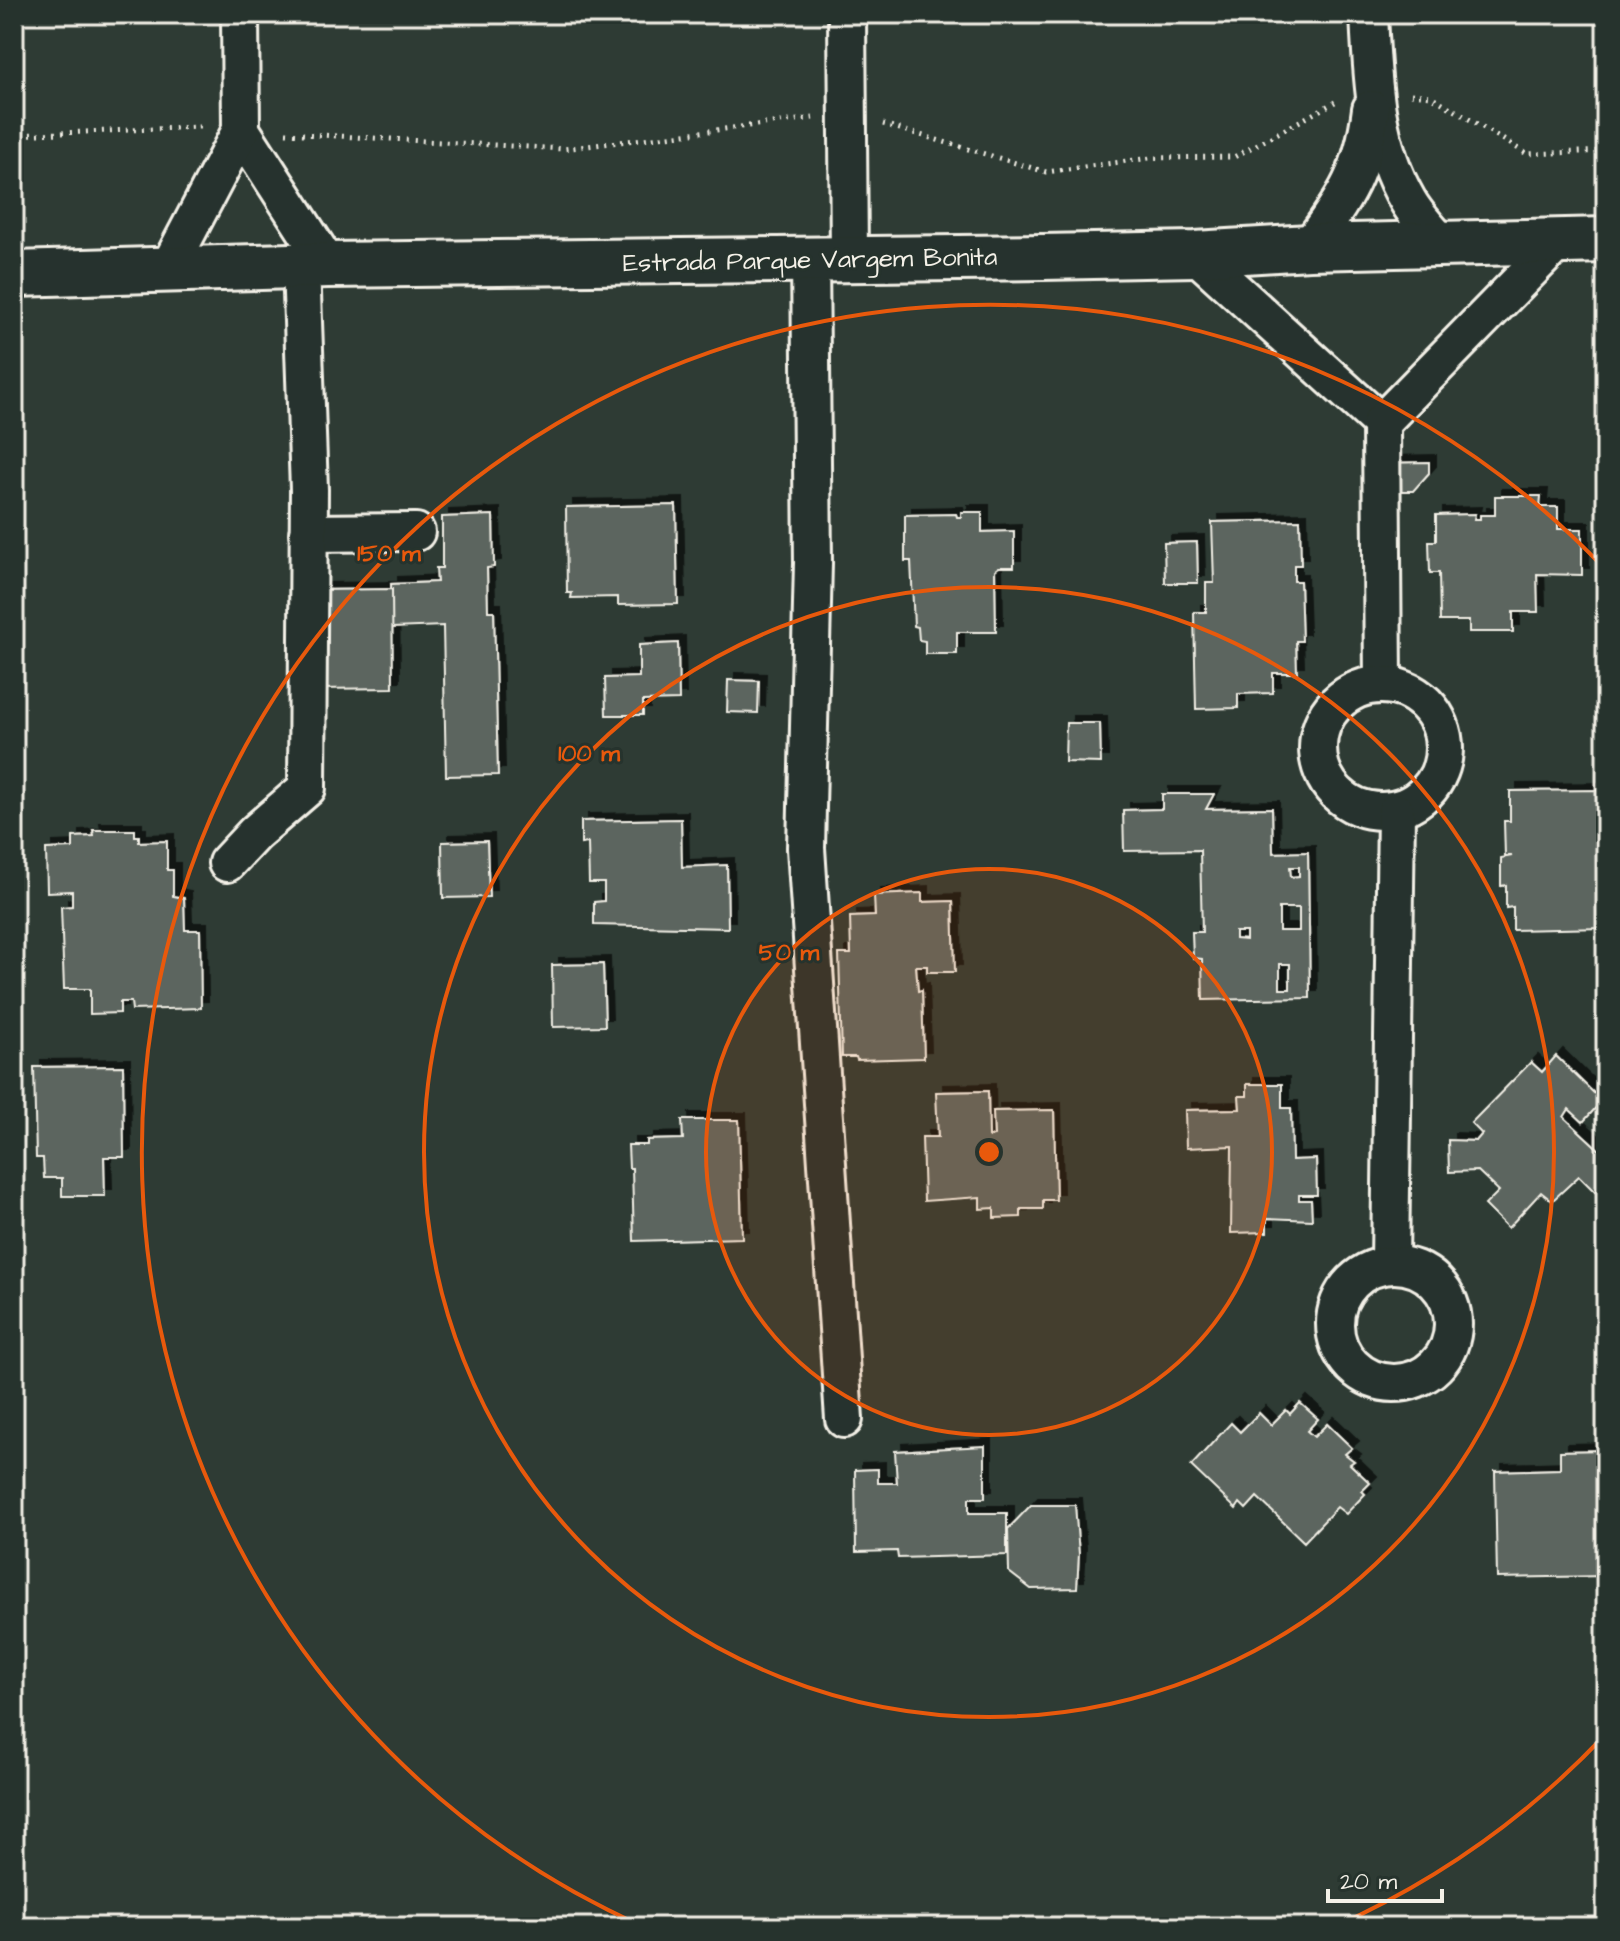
<svg xmlns="http://www.w3.org/2000/svg" width="1620" height="1941" font-family="'Architects Daughter',sans-serif">
  <style>
    .building { fill: #5c655e; stroke: #f4f1e8; stroke-width: 2; fill-rule: evenodd; filter: url(#shadow) }
    .lines { fill: none; stroke-linecap: round; stroke-linejoin: round }
    .minor-casing { stroke: #f4f1e8; stroke-width: 42 }
    .secondary-casing { stroke: #f4f1e8; stroke-width: 50 }
    .path { stroke: #f4f1e8; stroke-width: 5; stroke-dasharray: 2 6; stroke-linecap: butt }
    .minor { stroke: #26332d; stroke-width: 36 }
    .secondary { stroke: #26332d; stroke-width: 44 }
    .ring { fill: none; stroke: #e8590c; stroke-width: 4 }
    .labels { text-anchor: middle; stroke-width: 6; stroke-linejoin: round; paint-order: stroke }
    .street-label { font-size: 26px; fill: #f4f1e8; stroke: #26332d }
    .centre { fill: #e8590c; stroke: #26332d; stroke-width: 4 }
    .ring-label { font-size: 24px; text-anchor: middle; font-weight: bold; fill: #e8590c; stroke: #26332d; stroke-width: 6; stroke-linejoin: round; paint-order: stroke }
  </style>
  <defs>
    <filter id="shadow"><feDropShadow dx="7" dy="-7" stdDeviation="0" flood-color="#0009"/></filter>
  </defs>
  <rect width="100%" height="100%" fill="#2e3b34"/>
  <filter id="ink" filterUnits="userSpaceOnUse"><feTurbulence type="fractalNoise" baseFrequency=".0125" numOctaves="2"/><feDisplacementMap in="SourceGraphic" scale="16" xChannelSelector="R" yChannelSelector="G"/><feConvolveMatrix kernelMatrix="1 2 1 2 8 2 1 2 1" color-interpolation-filters="sRGB"/></filter>
  <g filter="url(#ink)">
    <g class="building">
      <polygon points="1429,462 1429,473 1413,491 1395,491 1381,463"/>
      <polygon points="1495,496 1541,496 1540,507 1558,507 1558,529 1582,529 1582,575 1537,574 1538,612 1513,612 1513,632 1469,632 1469,621 1440,621 1439,573 1430,573 1429,541 1436,541 1436,515 1475,514 1474,519 1480,519 1480,515 1495,515"/>
      <polygon points="676,505 678,604 618,605 618,597 571,598 572,593 567,593 566,507"/>
      <polygon points="961,512 982,512 982,532 1014,531 1014,567 999,567 995,570 996,632 957,632 957,654 925,654 925,641 919,640 918,627 914,626 911,561 905,561 905,515 956,514 957,517 961,517"/>
      <polygon points="493,515 494,567 487,568 488,611 494,611 498,775 446,776 443,626 392,628 391,584 437,582 436,568 442,568 442,517"/>
      <polygon points="1300,520 1301,565 1294,565 1294,581 1300,581 1302,641 1296,641 1297,673 1273,673 1273,693 1238,694 1238,708 1196,709 1194,612 1206,612 1206,583 1214,583 1212,522"/>
      <polygon points="1197,542 1198,583 1165,583 1164,543"/>
      <polygon points="392,589 393,688 318,689 316,590"/>
      <polygon points="678,643 679,700 643,701 643,715 606,715 605,678 639,677 639,645"/>
      <polygon points="728,680 759,681 758,713 727,712"/>
      <polygon points="1066,723 1100,723 1101,763 1065,762"/>
      <polygon points="1606,790 1605,928 1513,930 1513,907 1506,908 1506,885 1501,886 1501,858 1512,856 1505,856 1504,821 1510,821 1510,791"/>
      <path d="M1162 794H1214L1206 809 1272 808 1273 853 1308 852 1310 998 1203 1000 1202 959 1193 958 1192 932H1202L1200 850 1124 851 1123 810 1162 809ZM1290 867H1299V876L1291 877ZM1279 908H1299V931H1279ZM1235 932H1246V940L1235 939ZM1280 964H1290V989H1280Z"/>
      <polygon points="681,819 682,867 727,865 728,928 594,925 594,902 604,901 604,883 589,883 588,843 581,844 581,821"/>
      <polygon points="93,830 135,830 135,836 139,836 139,842 167,841 167,870 173,870 173,896 184,898 185,930 200,930 201,1008 132,1010 131,1002 120,1002 120,1013 90,1014 90,989 64,989 61,907 72,906 72,891 47,892 46,849 73,848 73,837 94,836"/>
      <polygon points="487,841 489,897 443,898 442,842"/>
      <polygon points="922,893 922,902 953,901 955,972 927,972 927,966 916,966 918,991 922,990 924,1058 857,1060 856,1057 842,1057 839,954 851,954 850,917 875,916 874,895"/>
      <polygon points="603,964 605,1026 553,1027 552,965"/>
      <polygon points="1556,1056 1602,1101 1583,1122 1569,1109 1564,1117 1606,1156 1606,1181 1595,1192 1579,1176 1552,1201 1541,1192 1508,1228 1485,1205 1499,1191 1478,1171 1449,1172 1448,1140 1476,1141 1482,1134 1471,1123 1531,1062 1542,1072"/>
      <polygon points="123,1066 124,1157 104,1157 105,1196 62,1196 62,1178 44,1178 43,1158 36,1158 34,1067"/>
      <polygon points="1247,1084 1282,1084 1282,1108 1291,1108 1292,1160 1316,1159 1317,1195 1299,1195 1299,1200 1311,1200 1312,1220 1267,1218 1267,1232 1231,1233 1232,1146 1186,1148 1185,1110 1240,1109 1239,1096 1247,1096"/>
      <polygon points="988,1091 989,1137 994,1136 993,1111 1054,1110 1056,1200 1043,1200 1043,1209 1021,1209 1021,1217 994,1218 994,1208 980,1209 980,1197 924,1201 922,1137 938,1137 936,1092"/>
      <polygon points="682,1120 739,1120 742,1238 634,1241 632,1168 629,1168 628,1145 647,1145 647,1140 683,1139"/>
      <polygon points="1300,1403 1318,1419 1307,1431 1314,1437 1327,1424 1352,1448 1345,1454 1354,1461 1350,1464 1370,1483 1362,1491 1365,1494 1346,1514 1337,1507 1304,1542 1257,1497 1246,1509 1240,1503 1236,1509 1191,1466 1231,1423 1240,1432 1259,1413 1271,1425 1286,1410 1290,1414"/>
      <polygon points="985,1446 985,1498 969,1498 969,1513 1007,1513 1007,1555 898,1558 897,1551 856,1552 855,1470 878,1469 878,1483 897,1483 895,1451"/>
      <polygon points="1606,1450 1606,1576 1497,1578 1495,1471 1560,1469 1560,1451"/>
      <polygon points="1031,1505 1075,1505 1079,1554 1077,1588 1031,1589 1009,1572 1008,1529"/>
    </g>
    <g class="lines">
      <defs>
        <g id="minor">
          <polyline points="847,14 849,257"/>
          <path d="M1369 14C1372 79 1374 143 1408 201 1417 217 1431 231 1443 245"/>
          <polyline points="241,130 328,265"/>
          <path d="M1309 247C1346 197 1363 172 1371 109"/>
          <polyline points="1195,254 1381,423"/>
          <polyline points="810,258 813,563 806,848 844,1419"/>
          <polyline points="167,271 241,130 240,14"/>
          <polyline points="308,533 416,532"/>
          <polyline points="1383,683 1381,423 1560,240"/>
          <circle cx="1381" cy="748" r="63"/>
          <polyline points="227,863 255,833 307,788 309,490 301,265"/>
          <polyline points="1390,1263 1396,812"/>
          <circle cx="1394" cy="1324" r="59"/>
        </g>
        <polyline id="secondary" points="14,274 328,265 1043,257 1195,254 1309,247 1606,240"/>
      </defs>
      <use href="#minor" class="minor-casing"/>
      <use href="#secondary" class="secondary-casing"/>
      <g class="path">
        <polyline points="1411,94 1431,96 1527,154 1606,151"/>
        <polyline points="883,124 1046,172 1150,158 1234,157 1335,102"/>
        <polyline points="286,133 563,149 813,118"/>
        <polyline points="14,135 200,127"/>
      </g>
      <use href="#minor" class="minor"/>
      <use href="#secondary" class="secondary"/>
    </g>
  </g>
  <circle cx="989" cy="1152" r="283" fill="#e8590c" fill-opacity=".12"/>
  <g class="ring">
    <circle cx="989" cy="1152" r="283"/>
    <circle cx="989" cy="1152" r="565"/>
    <path d="M1604 1736A848 848 0 0 1 1334 1927M644 1927A848 848 0 1 1 1604 568"/>
  </g>
  <g class="labels">
    <g class="street-label">
      <text transform="translate(810 259) rotate(-1)" y="9">Estrada Parque Vargem Bonita</text>
    </g>
  </g>
  <circle cx="989" cy="1152" r="12" class="centre"/>
  <g class="ring-label">
    <text x="389" y="561">150 m</text>
    <text x="589" y="761">100 m</text>
    <text x="789" y="960">50 m</text>
  </g>
  <rect width="1620" height="1941" fill="none" stroke="#26332d" stroke-width="48"/>
  <rect x="24" y="24" width="1572" height="1893" fill="none" stroke="#f4f1e8" stroke-width="3" filter="url(#ink)"/>
  <path d="M1328 1889v12h114v-12" fill="none" stroke="#f4f1e8" stroke-width="4"/>
  <text x="1340" y="1889" font-size="24" fill="#f4f1e8" stroke="#26332d" stroke-width="6" paint-order="stroke">20 m</text>
</svg>
